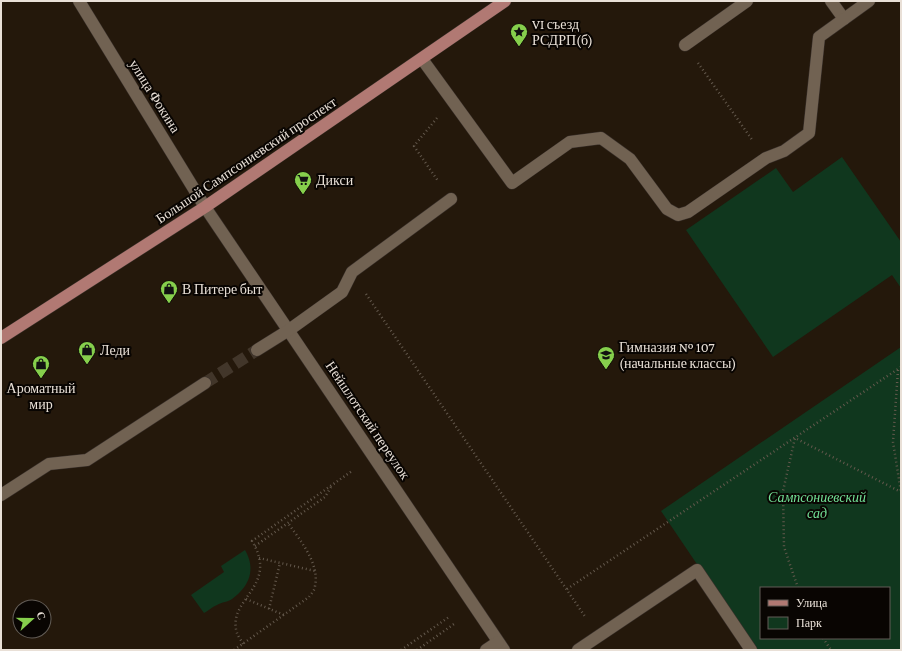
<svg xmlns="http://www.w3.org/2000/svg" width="902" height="651" font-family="'Crimson Pro',serif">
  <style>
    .park { fill: #10371e; fill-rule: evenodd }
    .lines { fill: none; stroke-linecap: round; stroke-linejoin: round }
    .minor-tunnel { stroke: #42362a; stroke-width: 12; stroke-dasharray: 12 6; stroke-linecap: butt }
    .minor-casing { stroke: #39302b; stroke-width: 13 }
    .major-casing { stroke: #39302b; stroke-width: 13 }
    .path { stroke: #64594d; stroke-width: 2.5; stroke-dasharray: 1 3; stroke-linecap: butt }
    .minor { stroke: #716252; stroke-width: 12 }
    .major { stroke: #b17973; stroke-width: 12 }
    .labels { text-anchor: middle; stroke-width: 4; stroke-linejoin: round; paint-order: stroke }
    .poi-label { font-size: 14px; fill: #e9e0d7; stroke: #090502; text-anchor: start }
    .street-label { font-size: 14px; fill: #e9e0d7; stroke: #090502 }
    .park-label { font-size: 14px; font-style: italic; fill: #72e096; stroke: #090502 }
  </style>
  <rect width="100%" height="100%" fill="#24180b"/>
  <g class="park">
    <polygon points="842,157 901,242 901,288 892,275 773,357 686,230 776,168 793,192"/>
    <path d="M901 347V650H755L661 511ZM761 588H889V638H761Z"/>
    <path d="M245 550C256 569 250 586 232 599 228 602 222 602 217 605 212 607 208 611 204 613L191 595 224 572 221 566Z"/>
  </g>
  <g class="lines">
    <polyline class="minor-tunnel" points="205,383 257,350"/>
    <defs>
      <g id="minor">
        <polyline points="79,1 205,207 504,650"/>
        <polyline points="831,1 844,19"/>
        <polyline points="685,45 747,1"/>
        <polyline points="422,59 512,183 570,142 601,138 630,159 667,209 678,215 688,212 766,158 784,151 809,133 819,37 869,1"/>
        <polyline points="257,350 289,330 342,292 352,272 451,199"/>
        <polyline points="1,495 49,464 87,460 205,383"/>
        <polyline points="486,650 498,642"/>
        <polyline points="578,650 697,570 751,650"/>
      </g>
      <polyline id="major" points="1,338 205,207 505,1"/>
    </defs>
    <use href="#minor" class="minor-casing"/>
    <use href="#major" class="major-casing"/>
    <g class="path">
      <polyline points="698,63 753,141"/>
      <polyline points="437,118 414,146 438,181"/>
      <polyline points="366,294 586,618"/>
      <polyline points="898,370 893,442 901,492"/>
      <polyline points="255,546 325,497 331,487"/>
      <polyline points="259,558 315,571"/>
      <polyline points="798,588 784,547 783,491 795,438 901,492"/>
      <polyline points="567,589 901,367"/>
      <polyline points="246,599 284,615"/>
      <polyline points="269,609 280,563"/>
      <polyline points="823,638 831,650"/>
      <path d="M243 644C241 640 238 636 237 633 226 599 280 587 252 541L352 471"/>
      <path d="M234 650 309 597C311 594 315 590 315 586 320 564 300 540 288 523"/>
      <polyline points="401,650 449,617"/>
      <polyline points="417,650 454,624"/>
    </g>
    <use href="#minor" class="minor"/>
    <use href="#major" class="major"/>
  </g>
  <defs>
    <symbol id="sight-pin" viewBox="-11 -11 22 30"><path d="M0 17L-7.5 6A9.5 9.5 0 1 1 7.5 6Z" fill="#86cf4c" stroke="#090502"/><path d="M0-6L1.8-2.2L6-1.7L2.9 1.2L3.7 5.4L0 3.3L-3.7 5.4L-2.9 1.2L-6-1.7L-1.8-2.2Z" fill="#111"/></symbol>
    <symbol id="supermarket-pin" viewBox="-11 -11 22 30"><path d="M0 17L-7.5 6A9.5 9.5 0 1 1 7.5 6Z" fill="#86cf4c" stroke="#090502"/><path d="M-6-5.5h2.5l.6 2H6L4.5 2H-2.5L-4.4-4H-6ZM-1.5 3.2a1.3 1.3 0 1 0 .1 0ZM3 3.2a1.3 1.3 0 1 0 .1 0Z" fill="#111"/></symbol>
    <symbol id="shop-pin" viewBox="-11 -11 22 30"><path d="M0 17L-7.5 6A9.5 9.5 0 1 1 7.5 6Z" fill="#86cf4c" stroke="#090502"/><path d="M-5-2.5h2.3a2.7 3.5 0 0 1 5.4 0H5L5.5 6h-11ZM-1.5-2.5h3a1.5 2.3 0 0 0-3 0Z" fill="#111"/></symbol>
    <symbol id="school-pin" viewBox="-11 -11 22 30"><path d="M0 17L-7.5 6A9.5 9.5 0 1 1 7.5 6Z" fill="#86cf4c" stroke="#090502"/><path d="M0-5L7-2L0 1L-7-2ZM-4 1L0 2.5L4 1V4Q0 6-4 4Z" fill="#111"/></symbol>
  </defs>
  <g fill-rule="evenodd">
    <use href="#sight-pin" x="509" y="22" width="20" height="27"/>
    <use href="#supermarket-pin" x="293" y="170" width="20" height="27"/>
    <use href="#shop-pin" x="159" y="279" width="20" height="27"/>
    <use href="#shop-pin" x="77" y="340" width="20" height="27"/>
    <use href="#school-pin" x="596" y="345" width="20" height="27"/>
    <use href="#shop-pin" x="31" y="354" width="20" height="27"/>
  </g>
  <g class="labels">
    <g class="poi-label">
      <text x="532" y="29">VI съезд<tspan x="532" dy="16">РСДРП(б)</tspan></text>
      <text x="316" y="185">Дикси</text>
      <text x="182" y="294">В Питере быт</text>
      <text x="619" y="352">Гимназия № 107<tspan x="619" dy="16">(начальные классы)</tspan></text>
      <text x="100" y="355">Леди</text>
      <text x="41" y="393" text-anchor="middle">Ароматный<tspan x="41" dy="16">мир</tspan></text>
    </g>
    <g class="street-label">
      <text transform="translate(155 96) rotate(58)" y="5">улица Фокина</text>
      <text transform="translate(246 160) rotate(-34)" y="5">Большой Сампсониевский проспект</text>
      <text transform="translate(368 420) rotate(56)" y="5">Нейшлотский переулок</text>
    </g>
    <g class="park-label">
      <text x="817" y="502">Сампсониевский<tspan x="817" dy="16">сад</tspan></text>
    </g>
  </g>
  <rect width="902" height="651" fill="none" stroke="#e9e0d7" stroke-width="4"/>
  <rect x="760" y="587" width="130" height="52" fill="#090502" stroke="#635d57"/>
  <rect x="768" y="600" width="20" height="6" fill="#b17973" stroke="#635d57"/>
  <text x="796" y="607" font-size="12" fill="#e9e0d7">Улица</text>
  <rect x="768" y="617" width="20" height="12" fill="#10371e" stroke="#635d57"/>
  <text x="796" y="627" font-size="12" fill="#e9e0d7">Парк</text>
  <g transform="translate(32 619) rotate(69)"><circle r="19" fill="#090502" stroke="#635d57"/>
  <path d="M0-3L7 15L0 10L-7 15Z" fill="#86cf4c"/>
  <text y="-6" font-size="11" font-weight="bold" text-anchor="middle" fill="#e9e0d7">С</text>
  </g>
</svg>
